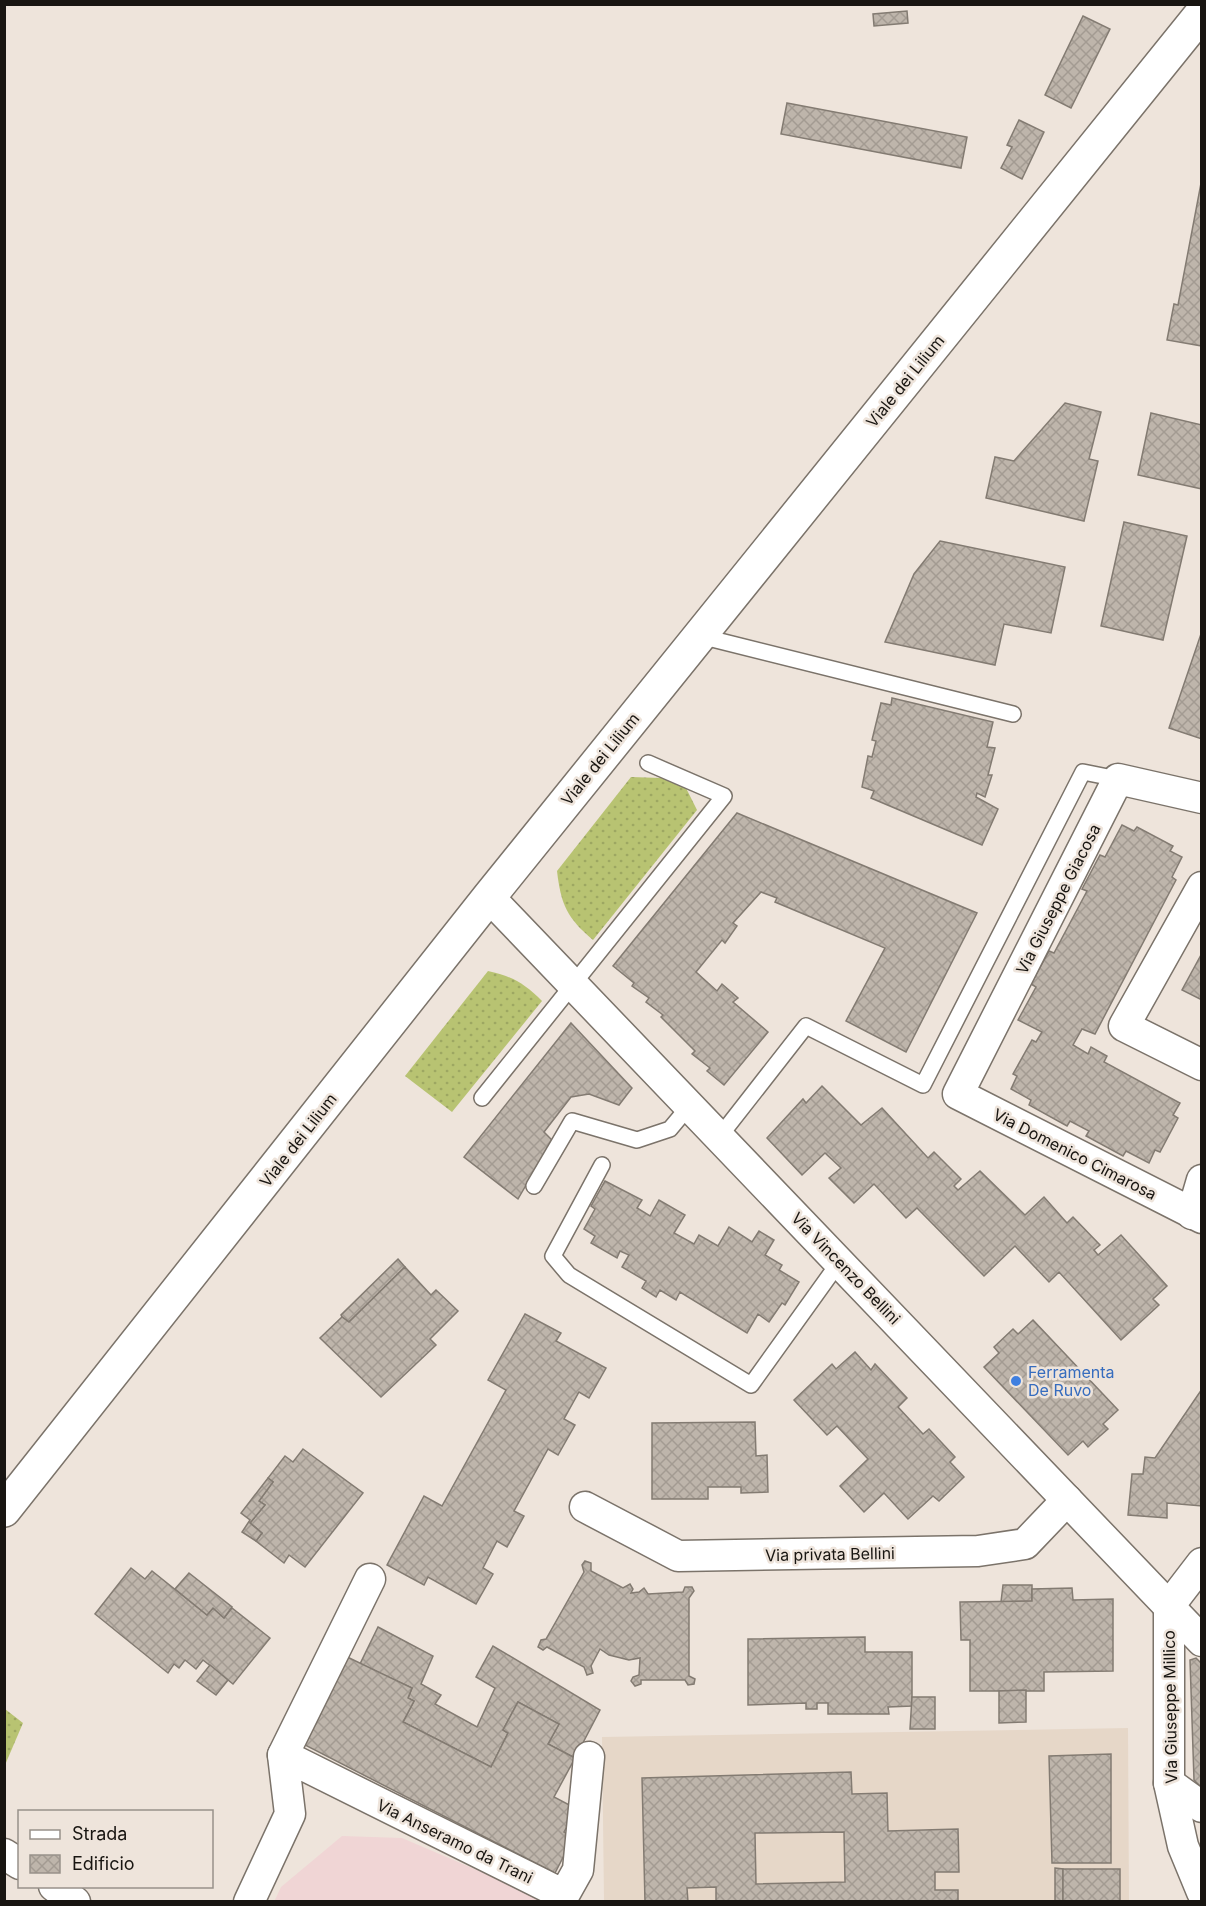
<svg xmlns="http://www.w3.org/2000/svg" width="1206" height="1906" font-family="Inter,sans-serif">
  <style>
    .built { fill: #e6d7c8 }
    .industrial { fill: #f0d5d5 }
    .grass { fill: url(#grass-dots) }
    .building { fill: url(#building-cross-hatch); stroke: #837b72; stroke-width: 1.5; fill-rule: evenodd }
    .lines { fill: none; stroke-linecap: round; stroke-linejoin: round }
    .service-casing { stroke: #7b736a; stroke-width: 18 }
    .minor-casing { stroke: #7b736a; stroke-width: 33 }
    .secondary-casing { stroke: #7b736a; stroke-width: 36 }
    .service { stroke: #fff; stroke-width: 15 }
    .minor { stroke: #fff; stroke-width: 30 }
    .secondary { stroke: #fff; stroke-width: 33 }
    .shop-dot { fill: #3f7fe0; stroke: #eee4db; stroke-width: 2 }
    .labels { text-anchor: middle; stroke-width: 5; stroke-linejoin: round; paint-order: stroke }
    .street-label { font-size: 16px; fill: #181511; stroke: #eee4db }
    .shop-label { font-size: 16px; fill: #366cbe; stroke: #eee4db; text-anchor: start }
  </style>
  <defs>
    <pattern id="grass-dots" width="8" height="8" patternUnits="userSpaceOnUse" patternTransform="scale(1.5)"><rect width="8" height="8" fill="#b8c372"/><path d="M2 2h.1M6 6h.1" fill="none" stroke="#9da762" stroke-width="1.8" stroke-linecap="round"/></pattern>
    <pattern id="building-cross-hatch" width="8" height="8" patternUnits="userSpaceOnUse" patternTransform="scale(1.5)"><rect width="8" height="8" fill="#beb5ab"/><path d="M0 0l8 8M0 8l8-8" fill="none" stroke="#a39b92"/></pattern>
  </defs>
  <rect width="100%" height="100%" fill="#eee4db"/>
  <polygon class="built" points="1128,1728 1129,1901 604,1901 602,1737"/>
  <polygon class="industrial" points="342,1836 402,1838 549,1901 274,1902 281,1887"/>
  <g class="grass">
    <path d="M631 777 661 778 685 786 697 810 593 940C567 918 561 905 557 871Z"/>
    <path d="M488 971C512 976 525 984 542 1001L452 1112 405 1076Z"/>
    <polygon points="5,1709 23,1723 5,1765"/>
  </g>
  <g class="building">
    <polygon points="907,11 908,23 874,26 873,14"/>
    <polygon points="1083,16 1110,29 1071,108 1045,95"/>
    <polygon points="787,103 967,137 961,168 781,134"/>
    <polygon points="1019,120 1044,132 1022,179 1001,168 1012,147 1007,145"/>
    <polygon points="1202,178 1202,346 1167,340 1174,304 1178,305"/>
    <polygon points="1065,403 1101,412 1089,459 1098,461 1084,521 986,498 995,457 1014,461"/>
    <polygon points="1151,413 1202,425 1202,489 1138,475"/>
    <polygon points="1124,522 1187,536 1163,640 1101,626"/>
    <polygon points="940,541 1065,567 1051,633 1004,624 995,665 885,642 914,574"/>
    <polygon points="1202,631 1202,739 1169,728"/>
    <polygon points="892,698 993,722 987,747 995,748 988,775 992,775 985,797 977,793 976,797 998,809 982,845 871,798 874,791 862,787 868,756 872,757 876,741 872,740 881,703 891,705"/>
    <polygon points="737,813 977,913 906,1052 846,1021 885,948 775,902 777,898 761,892 733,923 737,926 725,943 722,940 696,972 717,991 722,984 738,998 733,1002 768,1032 724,1085 707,1071 710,1068 692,1054 695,1051 661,1017 663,1015 646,1002 649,998 632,986 634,983 613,966"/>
    <polygon points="1122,825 1134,831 1137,827 1173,846 1170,851 1182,857 1172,877 1176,880 1095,1034 1082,1029 1073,1045 1088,1054 1091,1047 1107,1056 1104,1062 1180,1103 1173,1115 1178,1118 1160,1152 1155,1150 1149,1163 1126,1151 1123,1156 1086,1136 1089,1131 1070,1121 1067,1126 1029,1105 1031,1100 1011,1089 1017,1076 1013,1074 1032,1040 1036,1042 1042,1032 1018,1020 1036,987 1031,984 1049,951 1054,953 1087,891 1082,889 1100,855 1105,857"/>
    <polygon points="1202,953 1202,1000 1182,990"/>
    <polygon points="571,1023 632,1088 619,1105 589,1094 571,1097 544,1132 552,1140 518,1199 464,1157"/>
    <polygon points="822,1086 861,1125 882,1108 928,1158 934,1152 961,1179 954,1186 958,1190 980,1171 1025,1215 1044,1197 1067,1223 1073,1217 1100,1245 1094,1250 1098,1255 1121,1235 1167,1286 1153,1299 1159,1305 1121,1340 1059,1272 1049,1282 1015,1246 984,1276 917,1208 906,1218 874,1184 854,1203 829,1178 841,1168 825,1153 802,1175 767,1138 803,1099 806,1103"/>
    <polygon points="605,1181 642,1200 637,1208 650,1216 659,1200 685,1215 674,1233 694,1244 699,1235 718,1246 729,1227 752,1242 759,1231 774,1240 765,1255 782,1265 779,1270 799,1282 785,1305 782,1303 769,1322 758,1314 747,1333 680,1292 676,1300 660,1290 656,1297 642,1288 646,1281 622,1267 629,1255 620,1251 617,1258 591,1243 595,1236 584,1229 595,1209 591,1206"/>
    <polygon points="398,1259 405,1267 349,1322 342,1317 341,1315"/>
    <polygon points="405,1267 431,1295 436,1290 458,1311 430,1339 436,1345 381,1397 320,1338 342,1317 349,1322"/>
    <polygon points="525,1314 561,1333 556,1341 606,1368 589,1398 579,1392 564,1419 575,1425 558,1455 548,1449 514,1511 524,1516 507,1547 497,1541 483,1568 493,1574 476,1604 428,1577 424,1585 387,1565 424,1496 442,1506 506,1390 488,1380"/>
    <polygon points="1033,1320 1118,1410 1103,1424 1108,1429 1092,1443 1088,1447 1083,1441 1068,1455 984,1367 999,1353 994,1347 1013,1329 1018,1334"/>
    <polygon points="855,1352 871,1370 875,1364 907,1398 898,1407 923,1434 929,1429 955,1457 950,1462 964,1477 939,1501 933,1496 908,1519 884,1493 864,1512 840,1486 868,1459 837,1426 827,1435 794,1400 832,1364 836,1369"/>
    <polygon points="1202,1389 1202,1506 1167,1503 1167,1518 1128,1515 1132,1474 1143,1474 1145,1457 1155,1458"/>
    <polygon points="755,1422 756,1456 767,1455 768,1492 741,1493 741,1487 708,1487 708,1499 652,1499 652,1423"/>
    <polygon points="303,1449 363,1493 305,1567 289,1555 284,1563 256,1541 262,1533 250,1523 265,1505 259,1501 273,1482 268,1478 285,1456 293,1462"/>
    <polygon points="268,1478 273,1482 259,1501 265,1505 250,1523 262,1533 256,1541 242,1532 250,1520 241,1513"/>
    <polygon points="585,1561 591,1563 591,1571 623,1588 630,1584 633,1589 631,1593 639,1592 644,1588 648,1594 683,1592 685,1587 692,1587 694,1591 689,1598 689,1676 695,1679 694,1684 688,1685 685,1680 641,1680 641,1684 635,1686 631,1681 633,1677 639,1675 640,1658 629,1660 609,1655 600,1649 591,1666 593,1673 587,1675 584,1667 547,1647 543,1650 538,1647 541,1640 546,1639 584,1572 582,1565"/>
    <polygon points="131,1568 145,1579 152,1571 207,1615 213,1608 224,1618 232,1608 270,1638 233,1684 203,1660 196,1669 185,1660 179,1668 174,1664 168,1673 95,1614"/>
    <polygon points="189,1573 232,1607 224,1618 213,1608 207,1615 175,1589"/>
    <polygon points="1003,1585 1032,1585 1032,1601 1001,1602"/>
    <polygon points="1072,1588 1073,1600 1113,1599 1113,1671 1044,1672 1044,1691 970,1691 970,1640 961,1640 960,1602 1032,1601 1032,1589"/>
    <polygon points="378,1627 433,1656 421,1684 441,1695 435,1704 477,1727 495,1688 476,1677 493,1646 600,1710 575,1758 548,1744 559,1724 518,1702 503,1730 508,1733 491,1767 403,1722 414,1701 408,1698 412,1688 360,1664"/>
    <polygon points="865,1637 865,1652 912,1652 912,1706 888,1707 889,1714 828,1714 828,1703 817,1703 817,1709 806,1709 806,1703 748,1705 748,1639"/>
    <polygon points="341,1654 412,1688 408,1698 414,1701 403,1722 491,1767 508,1733 503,1730 518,1702 559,1724 548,1744 575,1758 554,1797 577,1809 564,1832 573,1838 555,1873 305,1745 321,1713 313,1709"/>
    <polygon points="1196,1658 1202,1664 1202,1788 1194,1780 1190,1660"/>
    <polygon points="210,1665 228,1680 216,1695 197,1681"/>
    <polygon points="1026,1690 1026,1722 999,1723 999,1691"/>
    <polygon points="912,1697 935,1697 935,1729 910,1729"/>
    <polygon points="1111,1754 1111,1863 1052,1863 1049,1756"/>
    <path d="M851 1772 852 1794 887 1793 888 1831 958 1829 959 1872H935V1890H958V1902H716V1887L687 1888 688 1902H645L642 1778ZM844 1832 845 1882 756 1884 755 1833Z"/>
    <polygon points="1055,1868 1063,1869 1063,1902 1055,1902"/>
    <rect x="1063" y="1869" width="57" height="33"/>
  </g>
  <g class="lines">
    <defs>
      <g id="service">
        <polyline points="700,636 1013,714"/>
        <polyline points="482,1098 724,796 648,763"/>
        <polyline points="720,1136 806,1026 923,1085 1083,772 1118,779"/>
        <polyline points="602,1165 553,1256 569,1275 751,1385 840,1261"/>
        <polyline points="534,1186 572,1121 637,1140 670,1129 690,1105"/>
      </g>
      <g id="minor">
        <polyline points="1202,798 1118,779 958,1094 1202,1218"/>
        <polyline points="1202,887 1124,1026 1202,1065"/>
        <polyline points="489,897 1202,1641"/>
        <polyline points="1192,1214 1202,1180"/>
        <polyline points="585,1507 678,1556 978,1551 1025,1544 1067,1500"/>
        <polyline points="1202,1563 1169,1606 1169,1783 1183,1846 1202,1892"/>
        <polyline points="283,1755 370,1579"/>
        <polyline points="1169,1783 1202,1807"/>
        <polyline points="4,1854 20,1864"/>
        <polyline points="54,1886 75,1902"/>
        <polyline points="249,1902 290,1814 283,1755 564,1895 578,1870 589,1757"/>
      </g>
      <polyline id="secondary" points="4,1510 489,897 1202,13"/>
    </defs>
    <use href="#service" class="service-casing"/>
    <use href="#minor" class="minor-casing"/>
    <use href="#secondary" class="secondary-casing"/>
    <use href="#service" class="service"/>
    <use href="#minor" class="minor"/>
    <use href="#secondary" class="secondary"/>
  </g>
  <circle class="shop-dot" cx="1016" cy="1381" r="6"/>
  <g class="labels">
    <g class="street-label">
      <text transform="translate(905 381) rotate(-51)" y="6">Viale dei Lilium</text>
      <text transform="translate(600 759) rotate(-51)" y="6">Viale dei Lilium</text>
      <text transform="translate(1058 899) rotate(-63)" y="6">Via Giuseppe Giacosa</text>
      <text transform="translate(298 1140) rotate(-52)" y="6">Viale dei Lilium</text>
      <text transform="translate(1075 1154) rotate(27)" y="6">Via Domenico Cimarosa</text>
      <text transform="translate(846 1268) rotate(46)" y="6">Via Vincenzo Bellini</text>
      <text transform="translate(830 1554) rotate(-1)" y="6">Via privata Bellini</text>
      <text transform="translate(1170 1707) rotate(-91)" y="6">Via Giuseppe Millico</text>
      <text transform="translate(455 1841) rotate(26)" y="6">Via Anseramo da Trani</text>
    </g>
    <g class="shop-label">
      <text x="1028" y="1378">Ferramenta<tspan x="1028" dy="18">De Ruvo</tspan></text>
    </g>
  </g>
  <rect width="1206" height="1906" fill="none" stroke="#181511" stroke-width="12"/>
  <rect x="18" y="1810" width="195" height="78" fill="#eee4db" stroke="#98918a" stroke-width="1.5"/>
  <rect x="30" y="1830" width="30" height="9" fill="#ffffff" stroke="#98918a" stroke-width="1.5"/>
  <text x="72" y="1840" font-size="18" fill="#181511">Strada</text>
  <rect x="30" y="1855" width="30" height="18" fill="url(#building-cross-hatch)" stroke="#98918a" stroke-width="1.5"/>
  <text x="72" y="1870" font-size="18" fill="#181511">Edificio</text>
</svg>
